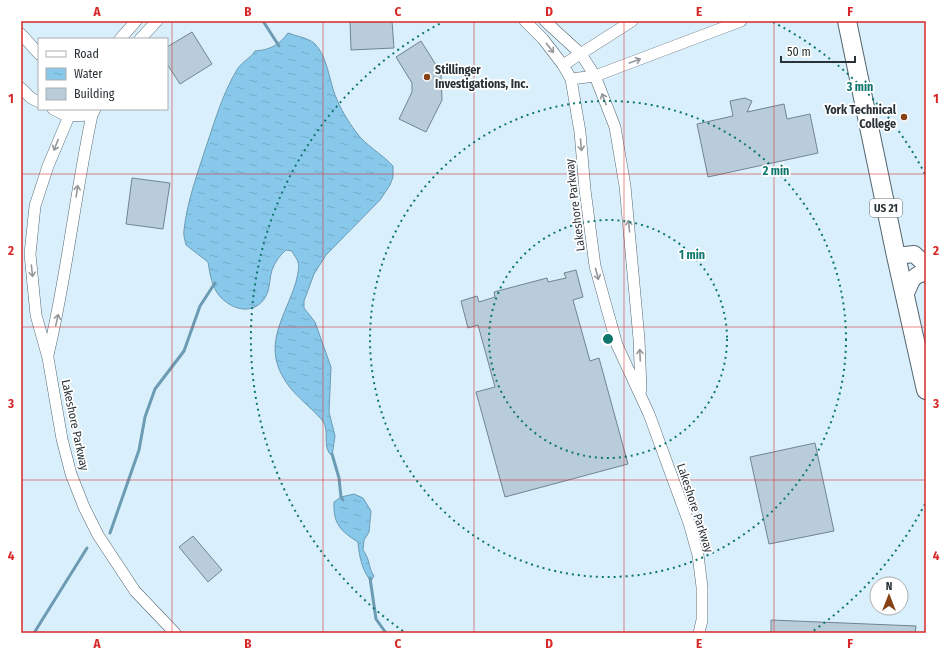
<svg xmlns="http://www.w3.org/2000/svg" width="947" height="654" font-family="'Fira Sans Condensed',sans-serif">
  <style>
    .water { fill: url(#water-ripples); stroke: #6c9bb4 }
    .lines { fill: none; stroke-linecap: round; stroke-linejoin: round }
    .stream { stroke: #6c9bb4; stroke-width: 3 }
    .building { fill: #b8cdd9; stroke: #718590 }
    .street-casing { stroke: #546671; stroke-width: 12 }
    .secondary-casing { stroke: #546671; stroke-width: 18 }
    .primary-casing { stroke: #546671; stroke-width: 20 }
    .street { stroke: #fff; stroke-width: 11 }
    .secondary { stroke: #fff; stroke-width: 16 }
    .primary { stroke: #fff; stroke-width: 18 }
    .oneway { stroke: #94989a }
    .grid { fill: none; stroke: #d62828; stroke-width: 1; stroke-opacity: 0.55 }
    .ring { fill: none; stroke: #0f766e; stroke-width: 2; stroke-dasharray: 2 4 }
    .poi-dot { fill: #864216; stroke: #fff; stroke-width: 1.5 }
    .labels { text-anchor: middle; stroke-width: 3.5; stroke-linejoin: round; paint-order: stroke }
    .shield { fill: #fff; stroke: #697072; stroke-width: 1 }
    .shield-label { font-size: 11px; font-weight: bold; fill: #293236 }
    .poi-label { font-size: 12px; font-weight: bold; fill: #293236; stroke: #fff; text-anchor: start }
    .street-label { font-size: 12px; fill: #293236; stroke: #fff }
    .centre { fill: #0f766e; stroke: #fff; stroke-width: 2 }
    .ring-label { font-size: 12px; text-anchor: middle; font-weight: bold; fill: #0f766e; stroke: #fff; stroke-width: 3.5; stroke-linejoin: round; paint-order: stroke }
    .neatline { fill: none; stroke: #d62828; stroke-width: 1.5 }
    .grid-label { font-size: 13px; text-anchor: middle; font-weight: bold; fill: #d62828 }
  </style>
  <defs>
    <pattern id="water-ripples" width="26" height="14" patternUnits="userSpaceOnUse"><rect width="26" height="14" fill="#88c8ea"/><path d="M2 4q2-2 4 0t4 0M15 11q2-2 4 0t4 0" fill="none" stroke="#75acc9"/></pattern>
  </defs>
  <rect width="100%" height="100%" fill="#d9effb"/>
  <g class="water">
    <path d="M288 33C296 36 308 38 314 43 327 55 329 79 335 95 340 108 348 121 356 132 366 146 381 153 393 166V177L390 185 380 200 326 255 314 274 304 301V308L315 322 331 367 329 412 335 436 332 456C321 447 331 431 322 420 310 406 292 394 283 377 263 343 286 315 296 282 297 276 300 268 298 262 297 258 293 254 292 251L286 250C280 255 275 262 272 270 270 276 270 284 268 291 262 309 245 314 229 304 213 294 211 280 208 262L186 245C185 240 183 235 184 230 187 203 196 178 204 153 214 124 222 94 238 68 243 61 251 58 255 51 270 50 279 45 288 33Z"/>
    <path d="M354 494 363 498 371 511 369 532 364 540 363 550C371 561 368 568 374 576L371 581C362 571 359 555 358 542 340 531 333 523 334 502L341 497Z"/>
  </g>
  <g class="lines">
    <g class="stream">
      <polyline points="263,21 279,46"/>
      <polyline points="332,454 339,478 341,497 343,500"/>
      <polyline points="110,533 139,450 145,417 155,389 184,351 200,306 215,283"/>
      <polyline points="370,578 376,619 386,633"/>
      <polyline points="34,633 87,548"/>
    </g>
  </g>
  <g class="building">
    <polygon points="350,21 392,21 394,48 351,50"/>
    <polygon points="192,32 212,64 180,84 167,64 167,47"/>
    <polygon points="421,41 441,73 442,100 426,132 399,119 412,92 412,83 396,57"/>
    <polygon points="745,98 752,101 747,112 784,104 787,119 810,114 818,153 708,177 697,124 733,116 730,101"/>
    <polygon points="132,178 170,183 163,229 126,224"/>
    <polygon points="576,270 583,297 573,300 590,361 599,358 628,464 505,497 476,392 495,387 478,325 468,328 461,301 477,296 479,302 495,297 494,292 547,278 548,282 566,278 564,273"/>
    <polygon points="815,443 834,531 769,544 750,457"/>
    <polygon points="193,536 222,570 208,582 179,547"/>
    <polygon points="771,620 916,626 915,633 771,633"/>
  </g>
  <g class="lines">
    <defs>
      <g id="street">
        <polyline points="525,21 543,39 563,65 571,79 580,132 585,190 595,266 617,345 649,414 689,523 698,555 702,587 702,620 699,633"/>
        <polyline points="545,21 581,54 595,76 615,127 625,186 639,339 641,390"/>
        <polyline points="21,34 39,54"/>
        <polyline points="120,39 136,21"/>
        <polyline points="140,39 157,21"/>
        <polyline points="563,65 632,21"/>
        <polyline points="571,79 595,76 741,21"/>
        <polyline points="21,88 31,98 39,102"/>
        <polyline points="53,109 67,116 92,115"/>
        <polyline points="72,109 48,166 35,206 30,254 36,315 48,358 62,439 71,474 84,507 98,535 135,591 175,633"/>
        <path d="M48 355C67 276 75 194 92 115L95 109"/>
      </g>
      <g id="secondary">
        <polyline points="896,256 914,254 926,265"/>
        <path d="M905 295C911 285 910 274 926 273"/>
      </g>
      <polyline id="primary" points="847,21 896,256 926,390"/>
    </defs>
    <use href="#street" class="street-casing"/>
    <use href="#secondary" class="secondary-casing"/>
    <use href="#primary" class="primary-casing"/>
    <use href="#street" class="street"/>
    <use href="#secondary" class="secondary"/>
    <use href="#primary" class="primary"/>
  </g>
  <defs><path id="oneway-shaft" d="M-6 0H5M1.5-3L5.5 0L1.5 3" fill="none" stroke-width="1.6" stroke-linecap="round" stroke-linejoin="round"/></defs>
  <g class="oneway">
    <use href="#oneway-shaft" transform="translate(550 48) rotate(52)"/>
    <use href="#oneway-shaft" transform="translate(635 61) rotate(-20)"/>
    <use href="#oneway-shaft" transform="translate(604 99) rotate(-111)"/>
    <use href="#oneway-shaft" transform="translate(56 145) rotate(111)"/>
    <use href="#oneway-shaft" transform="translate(581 145) rotate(85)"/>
    <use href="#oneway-shaft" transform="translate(77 191) rotate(-82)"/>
    <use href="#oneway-shaft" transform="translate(629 226) rotate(-95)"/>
    <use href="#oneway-shaft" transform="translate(32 271) rotate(84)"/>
    <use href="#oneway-shaft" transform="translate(597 274) rotate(75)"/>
    <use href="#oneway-shaft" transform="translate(57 320) rotate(-77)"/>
    <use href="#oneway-shaft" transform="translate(640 355) rotate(-93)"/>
  </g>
  <path class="grid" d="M172 21V633M323 21V633M474 21V633M624 21V633M774 21V633M21 174H926M21 327H926M21 480H926"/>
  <g class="ring">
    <circle cx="608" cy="339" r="119"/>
    <circle cx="608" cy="339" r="238"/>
    <path d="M925 504A357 357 0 0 1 813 631M403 631A357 357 0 0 1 443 22M773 22A357 357 0 0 1 925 174"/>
  </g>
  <g class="poi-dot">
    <circle cx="427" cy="77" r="4"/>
    <circle cx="904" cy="117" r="4"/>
  </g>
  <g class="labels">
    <rect class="shield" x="870" y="199" width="32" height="18" rx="3"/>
    <g class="shield-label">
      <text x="886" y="212">US 21</text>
    </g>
    <g class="poi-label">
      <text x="435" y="74">Stillinger<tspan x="435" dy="14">Investigations, Inc.</tspan></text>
      <text x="896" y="114" text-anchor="end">York Technical<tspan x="896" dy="14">College</tspan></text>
    </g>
    <g class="street-label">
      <text transform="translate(575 205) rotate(-97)" y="4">Lakeshore Parkway</text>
      <text transform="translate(75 425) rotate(78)" y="4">Lakeshore Parkway</text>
      <text transform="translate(695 508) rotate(72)" y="4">Lakeshore Parkway</text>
    </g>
  </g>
  <circle cx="608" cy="339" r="6" class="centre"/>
  <g class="ring-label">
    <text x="860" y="91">3 min</text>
    <text x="776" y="175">2 min</text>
    <text x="692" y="259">1 min</text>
  </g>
  <rect width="947" height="654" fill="none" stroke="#ffffff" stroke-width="44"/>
  <rect x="38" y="38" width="130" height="72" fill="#ffffff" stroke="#a9adaf"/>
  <rect x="46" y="51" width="20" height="6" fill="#ffffff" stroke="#a9adaf"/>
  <text x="74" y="58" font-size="12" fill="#293236">Road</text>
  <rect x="46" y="68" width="20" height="12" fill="url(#water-ripples)" stroke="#a9adaf"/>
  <text x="74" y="78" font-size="12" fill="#293236">Water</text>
  <rect x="46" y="88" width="20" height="12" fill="#b8cdd9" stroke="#a9adaf"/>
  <text x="74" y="98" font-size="12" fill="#293236">Building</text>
  <g transform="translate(889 596)"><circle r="19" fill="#ffffff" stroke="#a9adaf"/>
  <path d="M0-3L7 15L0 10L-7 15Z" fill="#864216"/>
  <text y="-6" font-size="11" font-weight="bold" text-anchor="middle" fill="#293236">N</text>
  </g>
  <path d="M781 56v6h74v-6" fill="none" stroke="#293236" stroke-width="2"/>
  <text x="787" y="56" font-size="12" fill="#293236" stroke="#ffffff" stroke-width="3" paint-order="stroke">50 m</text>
  <rect x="22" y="22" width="903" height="610" class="neatline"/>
  <g class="grid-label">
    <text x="97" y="16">A</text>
    <text x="248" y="16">B</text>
    <text x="398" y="16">C</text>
    <text x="549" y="16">D</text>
    <text x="699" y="16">E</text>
    <text x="850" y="16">F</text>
    <text x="11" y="103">1</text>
    <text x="936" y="103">1</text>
    <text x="11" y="255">2</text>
    <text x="936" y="255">2</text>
    <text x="11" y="408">3</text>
    <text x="936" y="408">3</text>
    <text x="11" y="560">4</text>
    <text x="936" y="560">4</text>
    <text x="97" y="648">A</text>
    <text x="248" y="648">B</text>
    <text x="398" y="648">C</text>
    <text x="549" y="648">D</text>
    <text x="699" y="648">E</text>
    <text x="850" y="648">F</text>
  </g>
</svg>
